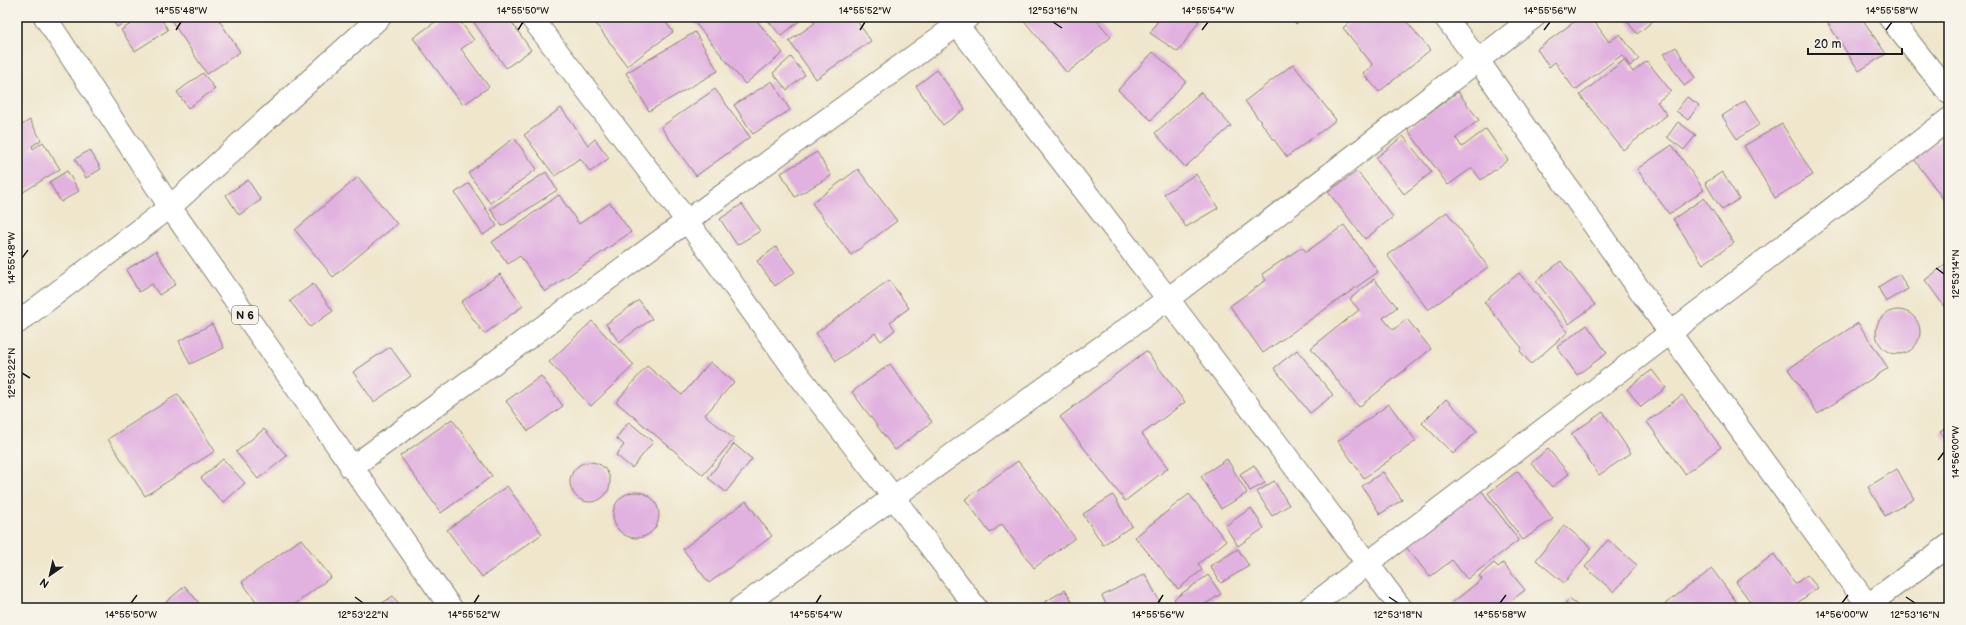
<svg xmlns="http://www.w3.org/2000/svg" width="1966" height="625" font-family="'Balsamiq Sans',sans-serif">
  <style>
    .building { fill: #e1b1e0 }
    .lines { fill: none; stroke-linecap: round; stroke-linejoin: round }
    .street-casing { stroke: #868174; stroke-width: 24 }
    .primary-casing { stroke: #868174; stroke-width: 24 }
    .street { stroke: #fff; stroke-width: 22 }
    .primary { stroke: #fff; stroke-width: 22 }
    .ticks { fill: none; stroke: #1c1c1c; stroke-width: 1.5 }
    .labels { text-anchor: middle; stroke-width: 3.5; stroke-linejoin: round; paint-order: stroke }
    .shield { fill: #f7f3e8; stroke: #5e5c59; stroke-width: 1 }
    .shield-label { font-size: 11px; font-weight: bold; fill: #1c1c1c }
    .neatline { fill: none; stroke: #1c1c1c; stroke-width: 1.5 }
    .ticks-label { font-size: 10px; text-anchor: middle; fill: #1c1c1c }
  </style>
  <rect width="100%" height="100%" fill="#f7f3e8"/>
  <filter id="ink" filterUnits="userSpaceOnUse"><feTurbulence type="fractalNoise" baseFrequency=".025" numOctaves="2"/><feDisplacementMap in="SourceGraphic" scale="8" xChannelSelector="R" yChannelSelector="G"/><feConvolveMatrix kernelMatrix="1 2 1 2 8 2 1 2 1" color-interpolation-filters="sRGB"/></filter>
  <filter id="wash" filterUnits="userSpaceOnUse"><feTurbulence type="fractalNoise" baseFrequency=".012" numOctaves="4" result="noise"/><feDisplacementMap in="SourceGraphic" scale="16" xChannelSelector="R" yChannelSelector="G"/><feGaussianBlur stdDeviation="0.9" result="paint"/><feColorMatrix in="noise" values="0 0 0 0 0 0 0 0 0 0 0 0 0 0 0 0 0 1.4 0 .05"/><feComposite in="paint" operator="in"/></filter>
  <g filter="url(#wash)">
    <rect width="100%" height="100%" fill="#efe6cc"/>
    <g id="blocks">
      <g class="building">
        <polygon points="110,17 133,17 117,27"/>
        <polygon points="142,17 160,17 168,30 135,51 121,30"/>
        <polygon points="169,17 217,17 240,52 207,74"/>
        <polygon points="442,17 457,17 474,40 461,49 489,87 463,105 413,38"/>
        <polygon points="470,17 508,17 531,50 506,68"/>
        <polygon points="591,17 662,17 673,32 627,66"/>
        <polygon points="694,17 754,17 783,53 745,84 692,19"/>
        <polygon points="765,17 804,17 781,36"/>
        <polygon points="811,17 854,17 871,41 816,79 789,41 815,23"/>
        <polygon points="1021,17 1094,17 1111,37 1067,73"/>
        <polygon points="1160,17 1193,17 1199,21 1178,52 1150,33"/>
        <polygon points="1290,17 1305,17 1296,24"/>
        <polygon points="1355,17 1403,17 1430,50 1379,92 1363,73 1373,65 1343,28"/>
        <polygon points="1581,17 1591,17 1609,42 1620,34 1639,59 1630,66 1622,55 1575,90 1555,62 1549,67 1537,49"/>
        <polygon points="1624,17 1658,17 1637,34"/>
        <polygon points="1827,17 1861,17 1886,54 1859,71 1825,19"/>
        <polygon points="695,32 718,71 649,111 626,73"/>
        <polygon points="1676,47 1695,78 1684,86 1664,54"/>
        <polygon points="1153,52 1186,81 1151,120 1118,90"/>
        <polygon points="791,57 805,75 787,90 773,73"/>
        <polygon points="1624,60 1633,72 1647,61 1671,91 1657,102 1667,115 1623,150 1580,95"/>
        <polygon points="1293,64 1336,120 1287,157 1245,101"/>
        <polygon points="937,70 965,109 943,125 916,86"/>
        <polygon points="203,73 215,89 188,108 177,92"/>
        <polygon points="772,81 790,110 753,134 734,105"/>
        <polygon points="715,89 750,137 696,176 661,127"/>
        <polygon points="1201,92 1231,126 1185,167 1155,133"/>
        <polygon points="1458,92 1479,120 1456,138 1462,147 1486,129 1508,160 1481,180 1472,168 1448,185 1407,129"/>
        <polygon points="1687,97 1699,105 1688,120 1676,111"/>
        <polygon points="1745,101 1760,124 1737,139 1722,116"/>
        <polygon points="561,108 588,145 595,139 609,158 590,172 580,158 555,176 524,135"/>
        <polygon points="30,120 41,140 32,146 33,149 43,142 60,169 17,196 17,128"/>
        <polygon points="1678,122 1696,135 1684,150 1667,137"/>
        <polygon points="1782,124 1813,175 1775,198 1744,146"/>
        <polygon points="1949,134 1949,207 1914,159"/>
        <polygon points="1403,136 1432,172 1404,194 1376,158"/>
        <polygon points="514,138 537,169 490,203 468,173"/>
        <polygon points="1672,145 1704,190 1669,214 1637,169"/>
        <polygon points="90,150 101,169 86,178 75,159"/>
        <polygon points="817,152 831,176 795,197 781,173"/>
        <polygon points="858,169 897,221 851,255 812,203"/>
        <polygon points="67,171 79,191 61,202 49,182"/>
        <polygon points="1357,171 1393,217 1365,239 1328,192"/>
        <polygon points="546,172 557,190 502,226 490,209"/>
        <polygon points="1722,172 1739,199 1722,210 1705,183"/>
        <polygon points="1196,174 1218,208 1186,227 1164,194"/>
        <polygon points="358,177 397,224 333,277 295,230"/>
        <polygon points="248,180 261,200 239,215 226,195"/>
        <polygon points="469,183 497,226 483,235 455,193"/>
        <polygon points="559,195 579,224 610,203 631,232 545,292 520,256 508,264 492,242"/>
        <polygon points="1704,198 1734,243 1703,264 1673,219"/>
        <polygon points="742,204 760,231 737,245 720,219"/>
        <polygon points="1447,212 1488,267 1428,310 1387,255"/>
        <polygon points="1344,225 1378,272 1263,353 1230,306 1266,280 1262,274 1302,247 1306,252"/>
        <polygon points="776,247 795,272 775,286 757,261"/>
        <polygon points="156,251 176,284 159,295 152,284 139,292 126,270"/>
        <polygon points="1561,261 1595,305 1569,324 1536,281"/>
        <polygon points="1949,262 1949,313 1925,280"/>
        <polygon points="1519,273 1568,332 1531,364 1520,351 1522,348 1484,302"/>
        <polygon points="500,274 523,306 484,334 461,302"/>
        <polygon points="1899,274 1908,289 1886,302 1878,287"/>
        <polygon points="1374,279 1397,307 1383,318 1393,330 1407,319 1431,349 1359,407 1311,348 1359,310 1350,299"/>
        <polygon points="889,280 909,308 890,322 895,330 881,341 875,333 836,361 816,333"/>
        <polygon points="313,284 333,311 310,327 290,301"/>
        <polygon points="639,300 652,319 619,342 606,324"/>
        <circle cx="1898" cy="332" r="22"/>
        <polygon points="592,321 634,365 591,406 549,362"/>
        <polygon points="1858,323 1888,368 1818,414 1788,369"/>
        <polygon points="212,324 224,348 190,364 179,341"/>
        <polygon points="1587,325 1607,353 1577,375 1557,347"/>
        <polygon points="390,347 411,376 374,402 353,372"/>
        <polygon points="1297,350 1333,395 1310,413 1274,368"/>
        <polygon points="1146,351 1185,402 1142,434 1168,468 1125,501 1060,417"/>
        <polygon points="710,362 734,382 705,415 734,439 703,475 616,402 647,366 682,395"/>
        <polygon points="890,364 932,422 895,450 852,392"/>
        <polygon points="1652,370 1666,388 1641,407 1627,389"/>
        <polygon points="541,376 563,406 528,431 506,401"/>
        <polygon points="178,394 215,451 145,496 108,439"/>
        <polygon points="1682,395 1721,447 1685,474 1647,422"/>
        <polygon points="1446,399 1477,431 1453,454 1422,423"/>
        <polygon points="1389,404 1416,441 1364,478 1338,441"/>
        <polygon points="1603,412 1631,453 1599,475 1571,434"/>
        <polygon points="452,419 492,476 441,513 400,456"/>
        <polygon points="629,422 653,442 632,468 616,455 624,445 616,438"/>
        <polygon points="1949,426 1949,444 1940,432"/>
        <polygon points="264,429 287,456 258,479 236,452"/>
        <polygon points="734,444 752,459 726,492 708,478"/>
        <polygon points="1548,449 1569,474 1552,487 1531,463"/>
        <polygon points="223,459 245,483 223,503 201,478"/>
        <polygon points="1227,459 1247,493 1221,509 1201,476"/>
        <polygon points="1018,461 1075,538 1034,568 1002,524 990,533 965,499"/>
        <circle cx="590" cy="482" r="20"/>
        <polygon points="1254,465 1265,483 1250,491 1240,474"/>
        <polygon points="1897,469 1914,499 1885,516 1868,487"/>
        <polygon points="1518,471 1553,519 1523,540 1488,493"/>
        <polygon points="1383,472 1402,500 1380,514 1362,486"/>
        <polygon points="1274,481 1289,505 1272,516 1257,492"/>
        <polygon points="507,486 542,534 482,577 447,530"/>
        <polygon points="1481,490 1519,540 1467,579 1452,560 1430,577 1406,547"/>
        <circle cx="636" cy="515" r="23"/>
        <polygon points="1189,494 1226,541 1198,564 1202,570 1178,589 1135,537"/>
        <polygon points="1113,495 1132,526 1103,545 1083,514"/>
        <polygon points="746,501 772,536 709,583 683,549"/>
        <polygon points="1251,508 1264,528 1238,546 1225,526"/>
        <polygon points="1564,525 1592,548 1564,583 1536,560"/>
        <polygon points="301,539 331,577 290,608 261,608 242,582"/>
        <polygon points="1608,540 1637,565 1614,592 1585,567"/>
        <polygon points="1238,549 1249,566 1221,583 1210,566"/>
        <polygon points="1774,554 1795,584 1807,575 1818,588 1790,608 1755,608 1736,582"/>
        <polygon points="1494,563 1498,567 1503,563 1525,590 1502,608 1456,608 1452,603 1482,579 1479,576"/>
        <polygon points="1712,569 1741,608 1668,608 1665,604"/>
        <polygon points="1145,574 1163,608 1108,608 1102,596"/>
        <polygon points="1208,575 1221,594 1199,608 1181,608 1174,599"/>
        <polygon points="185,586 203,608 159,608"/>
        <polygon points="1065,590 1076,608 1035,608"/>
        <polygon points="393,596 401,608 375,608"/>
        <polygon points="1569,599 1581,608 1562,608"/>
      </g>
    </g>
  </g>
  <g filter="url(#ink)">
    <use href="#blocks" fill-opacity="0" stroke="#868174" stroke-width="1"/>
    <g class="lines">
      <defs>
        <g id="street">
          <polyline points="531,17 687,221 794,369 894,498 976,608"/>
          <polyline points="951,17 1168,299 1401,608"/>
          <polyline points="1445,17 1477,59 1670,333 1870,608"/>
          <polyline points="1889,17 1949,93"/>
          <polyline points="17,323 170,207 380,17"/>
          <polyline points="351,468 687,221 968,17"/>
          <polyline points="740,608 1168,299 1534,17"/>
          <polyline points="1309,608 1670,333 1949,119"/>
          <polyline points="1864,608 1949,545"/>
        </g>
        <polyline id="primary" points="45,17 170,207 451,608"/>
      </defs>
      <use href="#street" class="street-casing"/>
      <use href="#primary" class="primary-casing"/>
      <use href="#street" class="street"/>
      <use href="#primary" class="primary"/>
    </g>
  </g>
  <path class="ticks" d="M1053 22 1062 28M176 30 181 22M518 30 523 22M860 30 865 22M1202 30 1208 22M1544 30 1550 22M1886 30 1892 22M22 258 28 250M1936 268 1944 274M22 373 30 378M1938 460 1944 452M355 597 363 603M1389 597 1398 603M1906 597 1915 603M131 603 137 595M474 603 479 595M816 603 821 595M1158 603 1163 595M1500 603 1506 595M1842 603 1848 595"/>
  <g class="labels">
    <rect class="shield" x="232" y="306" width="26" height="18" rx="3"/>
    <g class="shield-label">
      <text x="245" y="319">N 6</text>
    </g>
  </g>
  <rect width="1966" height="625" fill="none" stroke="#f7f3e8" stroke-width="44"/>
  <g transform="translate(50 575) rotate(214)" stroke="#f7f3e8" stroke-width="3" paint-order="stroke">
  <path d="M0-3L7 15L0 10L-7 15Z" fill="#1c1c1c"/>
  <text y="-6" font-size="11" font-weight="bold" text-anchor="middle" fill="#1c1c1c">N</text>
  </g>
  <path d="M1808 48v6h94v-6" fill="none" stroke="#1c1c1c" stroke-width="2"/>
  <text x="1814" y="48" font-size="12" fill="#1c1c1c" stroke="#f7f3e8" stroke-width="3" paint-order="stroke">20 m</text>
  <rect x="22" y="22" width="1922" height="581" class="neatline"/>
  <g class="ticks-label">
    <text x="181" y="14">14°55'48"W</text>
    <text x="523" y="14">14°55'50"W</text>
    <text x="865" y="14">14°55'52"W</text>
    <text x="1053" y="14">12°53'16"N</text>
    <text x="1208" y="14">14°55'54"W</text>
    <text x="1550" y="14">14°55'56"W</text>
    <text x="1892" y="14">14°55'58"W</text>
    <text transform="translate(11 258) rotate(-90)" y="4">14°55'48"W</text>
    <text transform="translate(1955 274) rotate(-90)" y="4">12°53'14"N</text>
    <text transform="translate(11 373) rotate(-90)" y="4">12°53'22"N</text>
    <text transform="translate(1955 452) rotate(-90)" y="4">14°56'00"W</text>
    <text x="131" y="618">14°55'50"W</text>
    <text x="363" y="618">12°53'22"N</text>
    <text x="474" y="618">14°55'52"W</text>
    <text x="816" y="618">14°55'54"W</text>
    <text x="1158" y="618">14°55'56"W</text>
    <text x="1398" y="618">12°53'18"N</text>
    <text x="1500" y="618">14°55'58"W</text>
    <text x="1842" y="618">14°56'00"W</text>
    <text x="1915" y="618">12°53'16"N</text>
  </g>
</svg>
